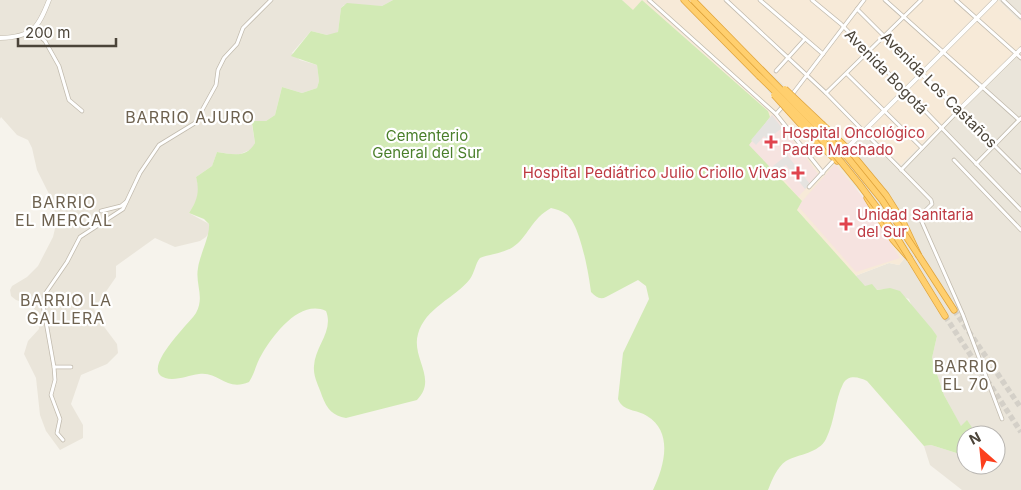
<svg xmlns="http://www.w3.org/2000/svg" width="1021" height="490" font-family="Inter,sans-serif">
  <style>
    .residential { fill: #eae5da }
    .commercial { fill: #f7ead8 }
    .medical { fill: #f6e3e0 }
    .green { fill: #d2eab5 }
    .parking { fill: #e5e3e0 }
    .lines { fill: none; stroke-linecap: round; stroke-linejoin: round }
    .motorway-tunnel { stroke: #d4d0c8; stroke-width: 5.5; stroke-dasharray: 5.5 3; stroke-linecap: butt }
    .minor-casing { stroke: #c2bbae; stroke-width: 4.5 }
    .tertiary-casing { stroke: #c2bbae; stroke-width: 5 }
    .motorway-casing { stroke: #e0a43c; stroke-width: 7 }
    .minor { stroke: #fff; stroke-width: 3 }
    .tertiary { stroke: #fff; stroke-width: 4 }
    .motorway { stroke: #ffcf6e; stroke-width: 5.5 }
    .motorway-bridge-casing { stroke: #e0a43c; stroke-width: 7; stroke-linecap: butt }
    .motorway-bridge { stroke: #ffcf6e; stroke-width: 5.5 }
    .health-dot { fill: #e0444e; stroke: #fff; stroke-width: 2 }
    .labels { text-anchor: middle; stroke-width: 4.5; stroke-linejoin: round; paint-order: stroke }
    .street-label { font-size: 15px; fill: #4b4439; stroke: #fff }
    .health-label { font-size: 15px; fill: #be3a42; stroke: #fff; text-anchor: start }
    .park-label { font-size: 15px; fill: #4a7f2a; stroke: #fff }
    .neighbourhood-label { font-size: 16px; letter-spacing: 1px; fill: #6e6250; stroke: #fff }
  </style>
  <rect width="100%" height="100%" fill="#f6f3ec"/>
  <g class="residential">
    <polygon points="0,0 393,0 382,6 344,5 341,8 338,32 333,35 327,35 311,31 292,53 300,60 317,65 319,81 317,88 302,93 282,87 275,115 266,121 252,125 255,143 252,149 238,155 217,152 212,166 196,177 199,188 197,200 189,213 209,224 210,231 206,237 200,241 175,247 155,238 116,266 116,277 94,309 99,320 117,344 118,353 107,364 81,375 71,404 83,425 83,438 60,450 46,431 40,415 36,378 24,354 28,341 39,329 38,317 33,306 16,300 11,296 10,290 12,286 27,277 38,266 53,237 57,220 51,198 37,170 32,148 28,140 17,135 1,117 0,119"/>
    <polygon points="998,0 1021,0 1021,22"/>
    <polygon points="1021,46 1021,490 962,490 930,465 924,446 931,445 966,456 966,465 996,465 996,435 977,435 975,430 961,427 944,395 935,368 932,358 937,336 912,307 909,299 883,289 876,290 865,287 855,276 889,263 899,265 904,259 861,193 770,94 760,80 758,61 847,144 863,128 901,165"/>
  </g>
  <polygon class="commercial" points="622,0 998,0 1021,22 1021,46 901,165 863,128 847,144 772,74 764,82 757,76 774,100 829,154 849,178 904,259 899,265 889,263 855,276 797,210 749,145 768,111 642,0 633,11"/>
  <g class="medical">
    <polygon points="773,114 819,175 798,197 774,166 771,168 747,144"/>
    <polygon points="835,164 862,196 900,258 856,272 798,206"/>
  </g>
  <path class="green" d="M393 0H622L633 10 642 0 768 111 770 117 749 145 802 201 797 210 865 286 872 284 877 290 890 288 900 291 932 329 937 336 932 358 935 368 944 395 961 426 967 420 977 435H966V456L931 445 924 446 867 381C859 377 848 374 843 384 835 399 835 421 826 439 819 453 799 454 786 461 777 467 772 480 768 490H653C664 467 674 432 647 416 637 409 623 412 618 399L623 353 649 299 646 286 638 280 606 297C600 300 596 297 591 292 589 275 580 223 566 214 562 211 556 209 551 208 531 219 528 237 513 247 504 253 490 254 480 258 475 264 475 272 470 279 455 298 425 308 418 334 411 358 438 379 417 400L346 418C333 416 327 409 322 396 319 386 313 377 314 366 315 346 334 331 326 311 300 299 274 334 262 354 256 363 255 373 249 382 226 392 219 371 199 374 190 375 181 379 172 379 131 377 191 322 196 313 205 297 195 284 198 268 200 254 210 237 209 224L204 219 189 213C197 201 200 192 196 177L212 166 217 152C232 154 246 159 255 143L252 123 254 121H266L275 115 282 87 302 93 317 88 319 81 317 65 291 56 311 31 327 35 338 32 341 8 347 3 382 6Z"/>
  <g class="parking">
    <polygon points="772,115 782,128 768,139 764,136 756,145 751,140"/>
    <polygon points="787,155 810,184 805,189 786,165 778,171 773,166"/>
  </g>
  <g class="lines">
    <g class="motorway-tunnel">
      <polyline points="954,310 1021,408"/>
      <polyline points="945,316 1021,432"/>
    </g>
    <defs>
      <g id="minor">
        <polyline points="649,0 776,114 823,173"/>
        <polyline points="726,0 826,93 931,200 932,204 923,213 921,220 963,315 1002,419"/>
        <polyline points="760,0 823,54"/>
        <polyline points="812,0 841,24 1021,210"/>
        <polyline points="885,0 1019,120"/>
        <polyline points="956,0 1021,58"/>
        <polyline points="1003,0 1021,17"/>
        <polyline points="857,9 921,73"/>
        <polyline points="33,30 45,41 59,66 69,100 82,111"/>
        <polyline points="776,71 805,39"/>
        <polyline points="847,74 922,148"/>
        <polyline points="826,93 921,0"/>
        <polyline points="791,96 864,0"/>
        <polyline points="776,114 784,105"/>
        <polyline points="954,160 1021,230"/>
        <polyline points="976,164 1021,118"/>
        <polyline points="901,170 959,110 1021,172"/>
        <polyline points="809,187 835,159"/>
        <polyline points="101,211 121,206 126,202"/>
        <polyline points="54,367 71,367"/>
        <polyline points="63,440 57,433 60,419 51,395 55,380 54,367 43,305 45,294 67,262 80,237 123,209 140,173 159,145 195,123 216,85 218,70 224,58 237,44 243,28 271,0"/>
      </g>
      <g id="tertiary">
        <path d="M0 38C32 37 38 29 49 0"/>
        <polyline points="921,73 959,110 1021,49"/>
        <polyline points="846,149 995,0"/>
      </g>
      <g id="motorway">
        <polyline points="684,0 759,76"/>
        <polyline points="823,125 847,148 886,195 903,222 919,256 954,310"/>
        <polyline points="812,137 837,161"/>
        <polyline points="867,198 893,240 910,259 945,316"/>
      </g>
    </defs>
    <use href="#minor" class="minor-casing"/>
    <use href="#tertiary" class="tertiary-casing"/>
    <use href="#motorway" class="motorway-casing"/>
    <use href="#minor" class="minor"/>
    <use href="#tertiary" class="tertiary"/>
    <use href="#motorway" class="motorway"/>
    <defs>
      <g id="motorway-bridge">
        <polyline points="693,0 848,158 882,200 919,256"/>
        <path d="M759 76C820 135 867 185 910 259"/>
        <polyline points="785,89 823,125"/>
        <polyline points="774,95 812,137"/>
      </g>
    </defs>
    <use href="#motorway-bridge" class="motorway-bridge-casing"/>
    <use href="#motorway-bridge" class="motorway-bridge"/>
  </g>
  <g class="health-dot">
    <path d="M768.5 134.5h5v5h5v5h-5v5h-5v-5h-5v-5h5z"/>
    <path d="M795.5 165.5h5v5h5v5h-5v5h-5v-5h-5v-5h5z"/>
    <path d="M843.5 216.5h5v5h5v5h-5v5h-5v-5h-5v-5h5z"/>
  </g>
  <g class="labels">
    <g class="street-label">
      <text transform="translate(886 72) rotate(46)" y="5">Avenida Bogotá</text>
      <text transform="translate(939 90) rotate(45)" y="5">Avenida Los Castaños</text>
    </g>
    <g class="health-label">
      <text x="782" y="138">Hospital Oncológico<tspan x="782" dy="17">Padre Machado</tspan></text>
      <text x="787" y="178" text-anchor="end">Hospital Pediátrico Julio Criollo Vivas</text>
      <text x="857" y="220">Unidad Sanitaria<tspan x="857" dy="17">del Sur</tspan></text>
    </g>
    <g class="park-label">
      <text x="427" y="141">Cementerio<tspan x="427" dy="17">General del Sur</tspan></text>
    </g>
    <g class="neighbourhood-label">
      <text x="190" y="123">BARRIO AJURO</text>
      <text x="64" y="208">BARRIO<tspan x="64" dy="18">EL MERCAL</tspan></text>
      <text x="66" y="306">BARRIO LA<tspan x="66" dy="18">GALLERA</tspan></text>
      <text x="966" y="372">BARRIO<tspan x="966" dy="18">EL 70</tspan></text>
    </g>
  </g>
  <g transform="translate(981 450) rotate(333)"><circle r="24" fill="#ffffff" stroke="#b7b4b0"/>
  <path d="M0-4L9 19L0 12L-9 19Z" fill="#fc3f1d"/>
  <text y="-8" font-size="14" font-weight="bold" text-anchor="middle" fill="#4b4439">N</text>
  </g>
  <path d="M18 38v8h98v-8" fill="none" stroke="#4b4439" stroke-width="2.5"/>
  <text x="25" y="38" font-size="15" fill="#4b4439" stroke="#ffffff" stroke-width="4" paint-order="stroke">200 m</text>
</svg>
